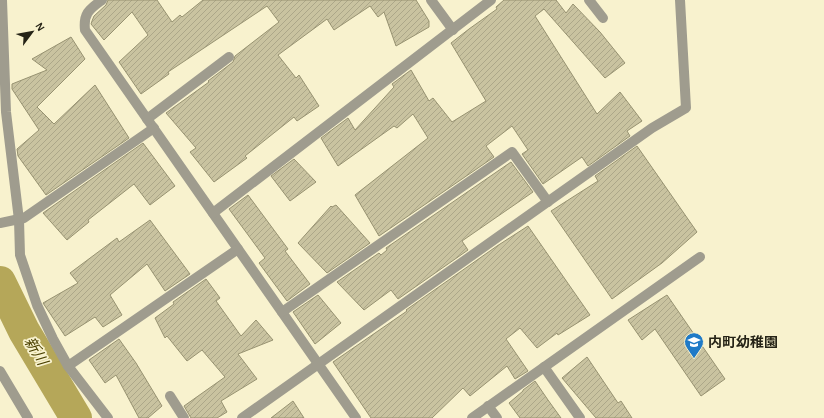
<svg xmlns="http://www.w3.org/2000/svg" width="824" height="418" font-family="'Alegreya Sans','Noto Sans JP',sans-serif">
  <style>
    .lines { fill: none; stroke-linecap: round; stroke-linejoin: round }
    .river { stroke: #b5a759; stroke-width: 32 }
    .building { fill: url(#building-hatch); stroke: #979271 }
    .minor { stroke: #9f9c8e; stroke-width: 10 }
    .labels { text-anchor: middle; stroke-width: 3.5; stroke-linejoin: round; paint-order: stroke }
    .poi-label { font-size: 14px; font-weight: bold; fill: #252316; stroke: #f8f2ce; text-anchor: start }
    .water-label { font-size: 15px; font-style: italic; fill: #4a4000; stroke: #f8f2ce }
  </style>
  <defs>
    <pattern id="building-hatch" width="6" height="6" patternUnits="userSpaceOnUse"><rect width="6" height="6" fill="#c9c3a0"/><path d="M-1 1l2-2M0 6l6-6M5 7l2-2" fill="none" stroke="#aca789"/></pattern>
  </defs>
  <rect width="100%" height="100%" fill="#f8f2ce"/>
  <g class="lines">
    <polyline class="river" points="0,282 24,331 76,418"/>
  </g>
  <g class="building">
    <polygon points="108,0 157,0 172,22 180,15 182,17 203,0 416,0 429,21 429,27 396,46 384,12 378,17 370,6 334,30 327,19 278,55 296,78 299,75 319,106 297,121 294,117 245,156 247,158 214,182 190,152 196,148 166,113 209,82 208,81 233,62 235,56 279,22 267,6 168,72 169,74 141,94 119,62 148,35 132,12 104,40 91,24 92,21 94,16 106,5"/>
    <polygon points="504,0 556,0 566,13 573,4 600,32 625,63 605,78 544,9 535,16 597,114 620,92 642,121 627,131 630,136 588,166 582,157 543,184 522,154 528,150 512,126 486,146 494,157 379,236 355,195 428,138 413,114 397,128 394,126 338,166 321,138 348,118 355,130 394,87 392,84 411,70 429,101 433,98 452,122 486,101 451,43 469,29 497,9 496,7"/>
    <polygon points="71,37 85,59 37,107 54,124 95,85 129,138 46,195 18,156 17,149 39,130 12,89 12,84 47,70 32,59"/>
    <polygon points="143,143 175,186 150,205 134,184 88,220 89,222 67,240 43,213"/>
    <polygon points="637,146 697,232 662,263 612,299 551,211 598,181 595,176"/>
    <polygon points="294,159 316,182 290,201 271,176"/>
    <polygon points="511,162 533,192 462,241 468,250 398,299 391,290 364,310 337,282 379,253 381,255 387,250 386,248"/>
    <polygon points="248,195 288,249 285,251 310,284 287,301 259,263 265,258 229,209"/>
    <polygon points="336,205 370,243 327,273 298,243 331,206 332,207"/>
    <polygon points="150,220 190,274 165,291 147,264 110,295 122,315 103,327 95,317 65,336 43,303 78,283 70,273 117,238 119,242"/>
    <polygon points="528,226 590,315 558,335 557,333 537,348 520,328 506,339 528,371 515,379 507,366 470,396 463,388 432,418 371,418 333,362 407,311 406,310 497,246"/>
    <polygon points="206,279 220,298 216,301 241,336 256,320 273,340 238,354 257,379 221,401 227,412 217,418 191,418 184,406 225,377 202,350 187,361 167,336 165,338 155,318 174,304 173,302"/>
    <polygon points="318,295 341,323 315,344 293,312"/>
    <polygon points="667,295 725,379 701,396 655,329 642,340 628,320"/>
    <polygon points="119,339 136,363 162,406 148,418 139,418 116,375 105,383 89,360"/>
    <polygon points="587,357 618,403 621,401 632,418 596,418 562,378"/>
    <polygon points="535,381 548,400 561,418 520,418 509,403 523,391 523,390"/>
    <polygon points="293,401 304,418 271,418"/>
  </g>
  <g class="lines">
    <g class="minor">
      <polyline points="2,0 6,112 19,220 20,255 37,305 53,339 68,366 108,418"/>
      <path d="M102 0C90 9 83 13 85 30L356 418"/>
      <polyline points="431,0 453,30"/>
      <polyline points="589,0 603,18"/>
      <polyline points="147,119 229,57"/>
      <polyline points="213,213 491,0"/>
      <polyline points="0,223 24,218 154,128"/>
      <polyline points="282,312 512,152 548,202"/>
      <polyline points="68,366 238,249"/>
      <polyline points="544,367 580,418"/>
      <polyline points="0,371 28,418"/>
      <polyline points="170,396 184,418"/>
      <polyline points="488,406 497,418"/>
      <polyline points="242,418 652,128 686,108 680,0"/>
      <polyline points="472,418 700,257"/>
    </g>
  </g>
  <defs>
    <symbol id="school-pin" viewBox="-11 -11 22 30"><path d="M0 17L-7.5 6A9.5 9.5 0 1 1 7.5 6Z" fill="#1f7ac7" stroke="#f8f2ce"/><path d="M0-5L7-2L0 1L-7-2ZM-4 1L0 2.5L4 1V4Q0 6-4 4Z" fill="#fff"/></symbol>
  </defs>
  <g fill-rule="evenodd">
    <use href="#school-pin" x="683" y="331" width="22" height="30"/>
  </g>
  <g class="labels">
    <g class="poi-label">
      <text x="708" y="347">内町幼稚園</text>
    </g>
    <g class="water-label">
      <text transform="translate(36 351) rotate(59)" y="5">新川</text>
    </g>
  </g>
  <g transform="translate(32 32) rotate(58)" stroke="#f8f2ce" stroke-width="3" paint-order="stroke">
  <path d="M0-3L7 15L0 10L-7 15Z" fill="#252316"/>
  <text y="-6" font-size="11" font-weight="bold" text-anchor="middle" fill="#252316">N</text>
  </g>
</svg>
